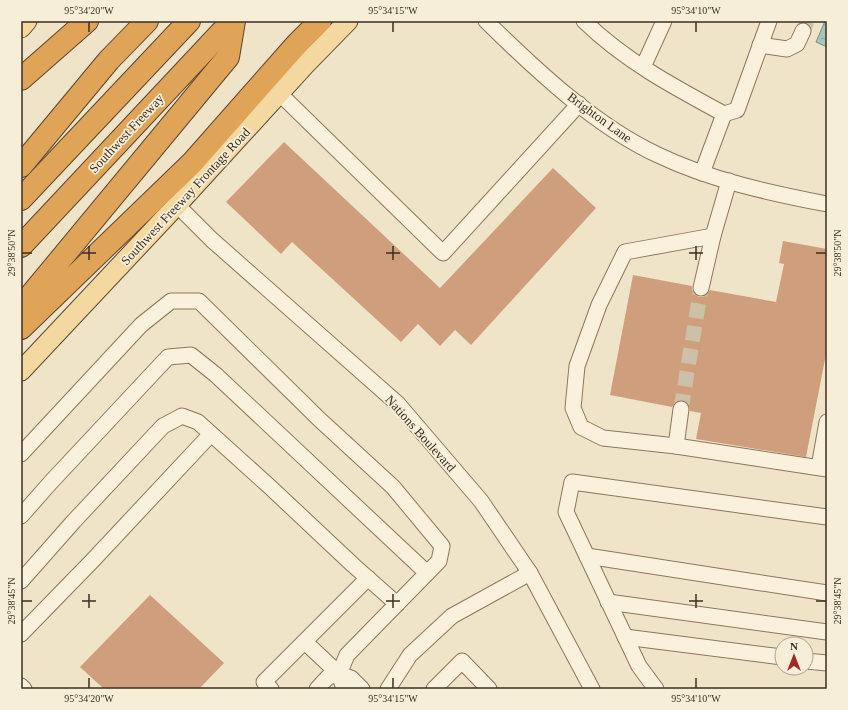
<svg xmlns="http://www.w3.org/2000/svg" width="848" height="710" font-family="Georgia,serif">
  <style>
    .water { fill: url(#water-ripples); stroke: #6f938a }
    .building { fill: #cf9f7d }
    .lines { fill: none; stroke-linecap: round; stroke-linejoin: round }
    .minor-tunnel { stroke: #ccc0a6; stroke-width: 15; stroke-dasharray: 15 8; stroke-linecap: butt }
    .minor-casing { stroke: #8d765c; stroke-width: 17 }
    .major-casing { stroke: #5b4430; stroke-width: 21 }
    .highway-casing { stroke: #5b4430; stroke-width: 24 }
    .minor { stroke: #faf1dc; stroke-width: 15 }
    .major { stroke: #f3d9a0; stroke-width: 19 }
    .highway { stroke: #e0a458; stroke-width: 22 }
    .ticks { fill: none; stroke: #3d2e20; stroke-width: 1.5 }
    .labels { text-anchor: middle; stroke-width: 3.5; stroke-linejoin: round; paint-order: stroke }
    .street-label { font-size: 13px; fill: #3d2e20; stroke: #f7eed8 }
    .neatline { fill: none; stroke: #3d2e20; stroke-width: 1.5 }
    .ticks-label { font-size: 10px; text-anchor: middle; fill: #3d2e20 }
  </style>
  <defs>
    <pattern id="water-ripples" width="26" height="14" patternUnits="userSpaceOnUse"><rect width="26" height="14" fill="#a9c4bc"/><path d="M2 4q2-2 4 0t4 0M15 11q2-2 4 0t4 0" fill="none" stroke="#8ba098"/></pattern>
  </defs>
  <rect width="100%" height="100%" fill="#f0e4c8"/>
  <polygon class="water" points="825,21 827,21 827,47 816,42"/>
  <g class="building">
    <polygon points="284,142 440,288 553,168 596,208 471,345 455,330 440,346 418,324 401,342 292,242 281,254 226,202"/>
    <polygon points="783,241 827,249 827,349 806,457 696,439 701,413 690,411 689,405 686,402 683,400 677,401 672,407 610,395 633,275 692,286 692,290 695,294 699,297 703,297 707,294 710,290 776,302 784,264 779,263"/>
    <polygon points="150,595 224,663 199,689 104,689 80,667"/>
  </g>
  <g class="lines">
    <g class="minor-tunnel">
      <polyline points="803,31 807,21"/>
      <polyline points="681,409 701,288"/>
    </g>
    <defs>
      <g id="minor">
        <path d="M486 21C535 69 595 126 658 155 710 180 770 193 827 204"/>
        <path d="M584 21C625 61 674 87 724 114L737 110 769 21"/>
        <polyline points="760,45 787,49 797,44 803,31"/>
        <polyline points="643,67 664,21"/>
        <polyline points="280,94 443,253 579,104"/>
        <polyline points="702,173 724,114"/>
        <polyline points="177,205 212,240 398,404 481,501 530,573 592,689"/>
        <polyline points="713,236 625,252 599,305 577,366 573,408 581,427 603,438 676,446 827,469"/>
        <polyline points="701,288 713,236 729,181"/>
        <polyline points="676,446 681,409"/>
        <polyline points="21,454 141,325 171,301 199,301 319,419 393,487 442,546 439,561 347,655 339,674"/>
        <polyline points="819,467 827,422"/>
        <polyline points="21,516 51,482 168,357 191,355 216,375 427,573"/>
        <polyline points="587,556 827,593"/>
        <polyline points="21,581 74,521 163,426 182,416 198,422 270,487 353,565 397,604"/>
        <polyline points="608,602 827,632"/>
        <polyline points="21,634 94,559 211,434"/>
        <polyline points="625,637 782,657"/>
        <polyline points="305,642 339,674"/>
        <polyline points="806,661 827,663"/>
        <polyline points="21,686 24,689"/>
        <polyline points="271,689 264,682 368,578"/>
        <polyline points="317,689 328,677 339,674"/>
        <polyline points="345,689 343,686 339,674 351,678 362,689"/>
        <polyline points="388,689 410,655 452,616 530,573"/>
        <polyline points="434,689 462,661 489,689"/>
        <polyline points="656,689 639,666 566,512 572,482 827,517"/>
      </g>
      <g id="major">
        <polyline points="21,28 27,21"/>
        <polyline points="21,371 177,205 306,64 348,21"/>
      </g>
      <g id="highway">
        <polyline points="21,79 87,21"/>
        <polyline points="21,166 109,60 147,21"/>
        <polyline points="21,199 189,21"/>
        <polyline points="21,246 232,21"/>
        <polyline points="21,307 228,57 234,21"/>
        <polyline points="21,328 192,163 297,44 320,21"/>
      </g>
    </defs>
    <use href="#minor" class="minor-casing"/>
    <use href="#major" class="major-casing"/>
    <use href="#highway" class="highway-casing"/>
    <use href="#minor" class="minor"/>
    <use href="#major" class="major"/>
    <use href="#highway" class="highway"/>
  </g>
  <path class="ticks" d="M89 22V32M393 22V32M696 22V32M89 246V260M393 246V260M696 246V260M22 253H32M82 253H96M386 253H400M689 253H703M816 253H826M89 594V608M393 594V608M696 594V608M22 601H32M82 601H96M386 601H400M689 601H703M816 601H826M89 678V688M393 678V688M696 678V688"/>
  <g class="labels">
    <g class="street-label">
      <text transform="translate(600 117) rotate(36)" y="5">Brighton Lane</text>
      <text transform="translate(126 133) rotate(-47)" y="5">Southwest Freeway</text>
      <text transform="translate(185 196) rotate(-47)" y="5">Southwest Freeway Frontage Road</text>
      <text transform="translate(421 433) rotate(48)" y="5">Nations Boulevard</text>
    </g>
  </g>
  <rect width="848" height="710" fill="none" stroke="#f7eed8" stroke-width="44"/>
  <g transform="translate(794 656)"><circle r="19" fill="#f7eed8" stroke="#ada18e"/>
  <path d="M0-3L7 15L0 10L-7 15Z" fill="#9e2a2b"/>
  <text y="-6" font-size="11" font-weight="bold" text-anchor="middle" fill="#3d2e20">N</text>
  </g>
  <rect x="22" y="22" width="804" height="666" class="neatline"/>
  <g class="ticks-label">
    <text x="89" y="14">95°34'20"W</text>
    <text x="393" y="14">95°34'15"W</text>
    <text x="696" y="14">95°34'10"W</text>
    <text transform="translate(11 253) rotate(-90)" y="4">29°38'50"N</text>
    <text transform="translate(837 253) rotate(-90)" y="4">29°38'50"N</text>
    <text transform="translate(11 601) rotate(-90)" y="4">29°38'45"N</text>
    <text transform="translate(837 601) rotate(-90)" y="4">29°38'45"N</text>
    <text x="89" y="702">95°34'20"W</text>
    <text x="393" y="702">95°34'15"W</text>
    <text x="696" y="702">95°34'10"W</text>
  </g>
</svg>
